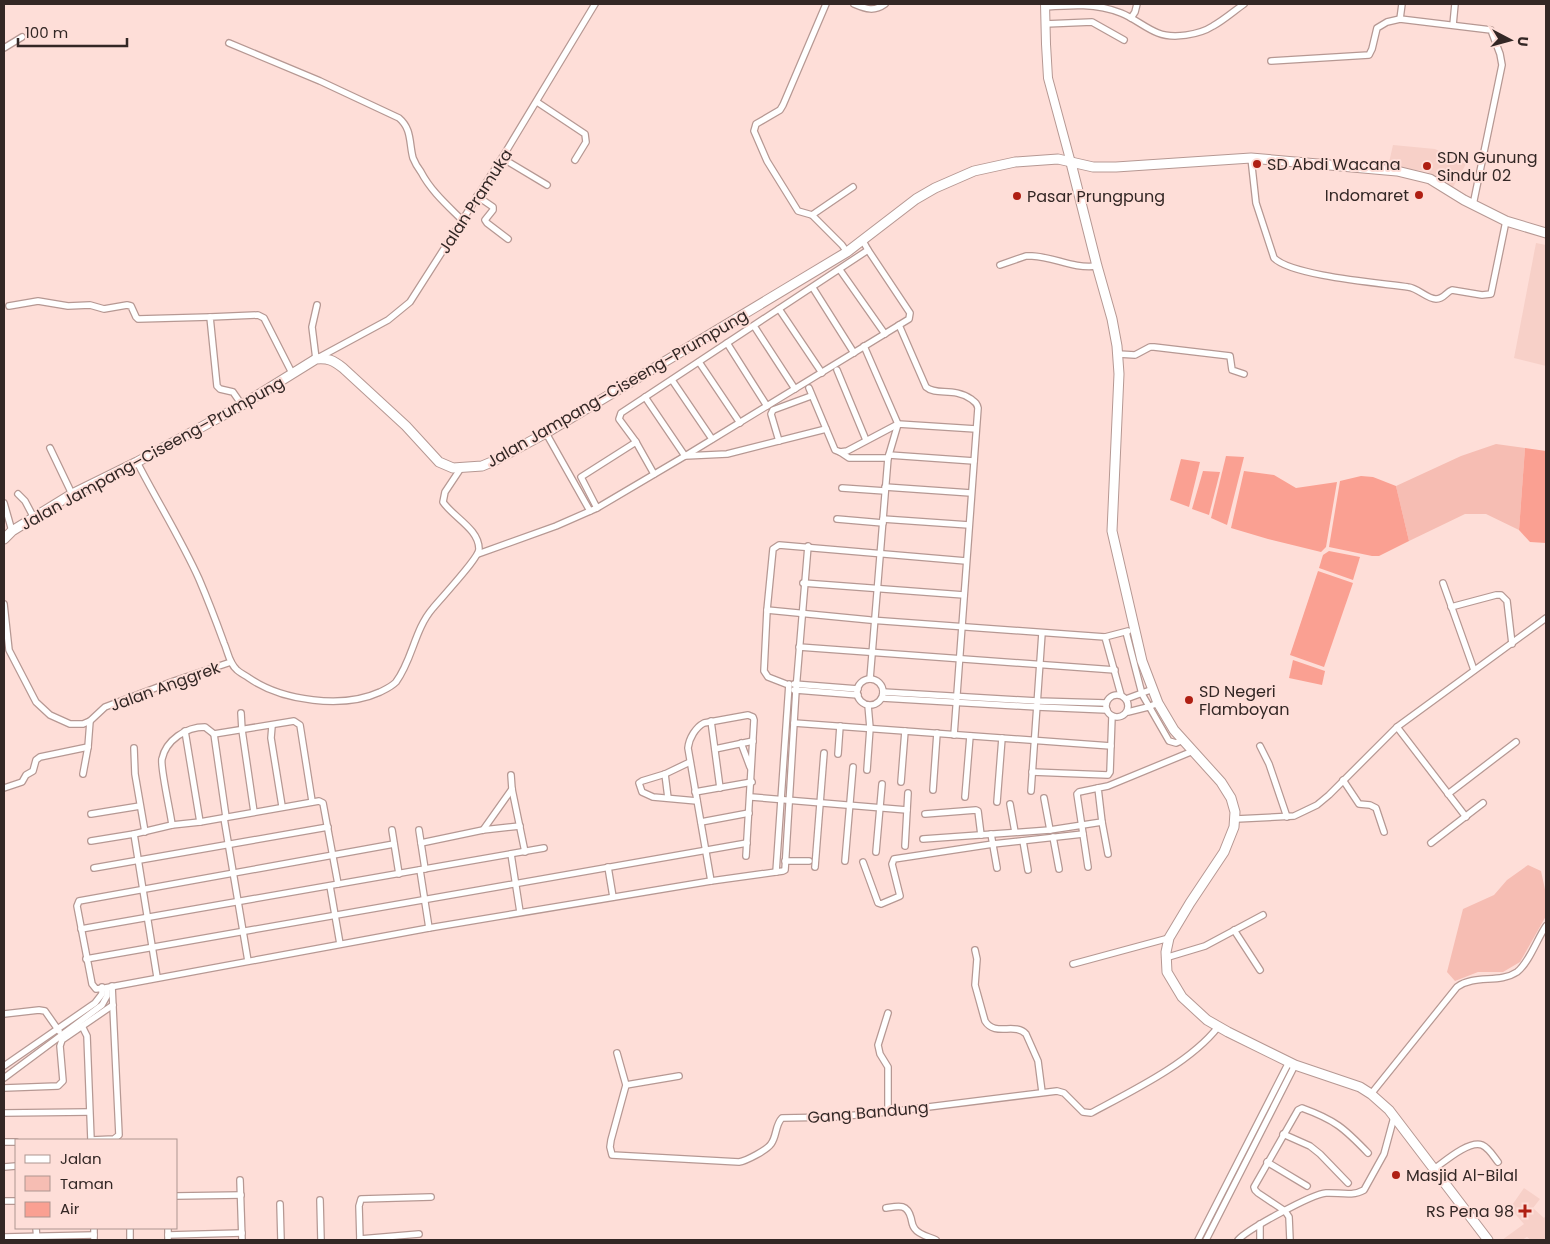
<svg xmlns="http://www.w3.org/2000/svg" width="1550" height="1244" font-family="Poppins,sans-serif">
  <style>
    .built { fill: #f7d0c8 }
    .green { fill: #f6bdb3 }
    .water { fill: #faa092 }
    .lines { fill: none; stroke-linecap: round; stroke-linejoin: round }
    .street-casing { stroke: #b69893; stroke-width: 8 }
    .secondary-casing { stroke: #b69893; stroke-width: 10 }
    .primary-casing { stroke: #b69893; stroke-width: 11 }
    .street { stroke: #fff; stroke-width: 5.5 }
    .secondary { stroke: #fff; stroke-width: 8 }
    .primary { stroke: #fff; stroke-width: 9 }
    .poi-dot { fill: #af1f13; stroke: #feded8; stroke-width: 2 }
    .labels { text-anchor: middle; stroke-width: 4; stroke-linejoin: round; paint-order: stroke }
    .poi-label { font-size: 16px; fill: #332725; stroke: #feded8; text-anchor: start }
    .street-label { font-size: 16px; fill: #332725; stroke: #feded8 }
  </style>
  <rect width="100%" height="100%" fill="#feded8"/>
  <g class="built">
    <polygon points="1393,145 1435,149 1466,164 1453,187 1426,171 1388,167"/>
    <polygon points="1536,243 1546,245 1546,366 1514,358"/>
    <polygon points="1524,1188 1540,1199 1533,1208 1544,1218 1546,1215 1546,1240 1531,1240 1527,1237 1522,1240 1502,1240 1524,1224 1510,1208"/>
  </g>
  <g class="green">
    <polygon points="1496,444 1525,448 1519,530 1486,514 1465,514 1409,541 1396,486 1461,456"/>
    <polygon points="1528,865 1541,871 1546,894 1546,916 1520,962 1503,972 1478,972 1455,981 1447,972 1463,909 1494,895 1507,880"/>
  </g>
  <g class="water">
    <polygon points="1525,448 1546,451 1546,543 1530,542 1519,530"/>
    <polygon points="1226,456 1244,457 1227,525 1211,518"/>
    <polygon points="1181,459 1200,462 1189,507 1170,500"/>
    <polygon points="1203,471 1220,472 1209,515 1192,509"/>
    <polygon points="1244,471 1274,475 1296,488 1337,482 1326,547 1321,552 1268,539 1231,528"/>
    <polygon points="1361,476 1373,477 1396,486 1409,541 1379,556 1372,556 1329,547 1340,481"/>
    <polygon points="1329,551 1360,557 1353,580 1319,568 1323,555"/>
    <polygon points="1318,571 1353,583 1324,667 1290,655"/>
    <polygon points="1293,660 1325,671 1322,685 1289,678"/>
  </g>
  <g class="lines">
    <defs>
      <g id="street">
        <polyline points="826,4 783,105 780,110 756,124 754,131 767,161 798,211 812,215 842,245 847,252"/>
        <path d="M854 4C866 9 874 12 885 4"/>
        <path d="M1045 7C1071 5 1096 3 1121 13 1134 18 1145 28 1158 33 1173 39 1199 35 1213 26 1224 20 1234 11 1244 4"/>
        <polyline points="1131,18 1135,12 1137,4"/>
        <polyline points="1400,19 1402,4"/>
        <polyline points="1045,24 1092,22 1124,40"/>
        <polyline points="1453,25 1455,4"/>
        <path d="M229 43 320 81 399 118C412 129 409 143 413 158 415 163 418 168 421 172 431 191 447 205 462 220"/>
        <polyline points="4,48 22,37"/>
        <polyline points="1271,61 1369,55 1372,49 1377,28 1387,22 1400,19 1491,30 1500,54 1502,65 1473,205"/>
        <polyline points="537,102 585,134 586,142 575,160"/>
        <polyline points="502,158 547,185"/>
        <path d="M1251 158 1256 203 1274 258C1292 276 1381 283 1408 287 1418 288 1427 299 1436 299 1444 299 1446 292 1452 290L1482 295 1491 294 1506 221"/>
        <polyline points="477,196 493,207 493,210 485,220 487,223 508,239"/>
        <polyline points="812,215 853,187"/>
        <path d="M1000 265 1026 256H1032C1055 257 1072 269 1097 266"/>
        <polyline points="840,270 885,334"/>
        <polyline points="813,288 854,353"/>
        <polyline points="317,305 312,327 316,359 388,320 410,302 502,158 595,4"/>
        <polyline points="9,306 38,301 68,306 90,305 104,309 127,305 131,306 136,317 138,319 210,317"/>
        <polyline points="779,309 822,373"/>
        <path d="M899 325 926 387C936 396 954 387 971 399 975 402 977 403 978 408L954 735"/>
        <polyline points="754,326 795,389"/>
        <polyline points="727,343 767,406"/>
        <polyline points="864,346 898,424 888,458 870,679"/>
        <polyline points="1118,354 1135,355 1150,347 1154,347 1230,356 1232,370 1244,374"/>
        <polyline points="699,362 740,423"/>
        <polyline points="837,370 866,440"/>
        <polyline points="672,380 712,439"/>
        <polyline points="809,388 835,450 840,452 847,451 898,424 976,429"/>
        <polyline points="645,397 685,456 727,454 826,429"/>
        <polyline points="242,405 233,392 220,389 217,386 210,317 258,315 264,318 292,373"/>
        <polyline points="546,433 590,511"/>
        <polyline points="779,441 771,414 773,410 811,396"/>
        <polyline points="636,442 581,477 597,508 685,456 909,319 910,313 868,250"/>
        <polyline points="50,448 72,494"/>
        <polyline points="840,452 849,458 888,458"/>
        <polyline points="889,455 974,461"/>
        <path d="M137 462C157 501 181 539 199 579 208 600 216 621 224 643 228 652 229 663 237 670 240 673 245 675 249 678 282 701 343 709 380 692 386 689 391 687 396 682 413 659 414 630 433 608 441 598 479 558 479 549 479 529 453 517 443 502L445 492 461 468"/>
        <polyline points="654,474 636,442 619,419 621,413 868,250 863,241"/>
        <polyline points="885,487 971,493"/>
        <polyline points="842,488 885,491"/>
        <polyline points="18,494 25,501 34,518"/>
        <polyline points="4,503 12,531"/>
        <polyline points="837,519 883,523"/>
        <polyline points="883,519 969,525"/>
        <polyline points="478,554 556,526 597,508"/>
        <polyline points="803,583 964,595"/>
        <polyline points="1443,583 1474,670"/>
        <polyline points="4,604 9,650 36,702 50,715 70,724 83,724 90,721 105,707 174,681 231,662"/>
        <polyline points="1451,607 1496,595 1501,595 1507,601 1512,644"/>
        <polyline points="767,610 870,620 1105,637 1121,695"/>
        <polyline points="1126,632 1142,694 1169,741 1176,743 1183,740"/>
        <polyline points="1105,637 1128,631"/>
        <polyline points="799,647 1115,670"/>
        <circle cx="870" cy="692" r="13"/>
        <polyline points="786,684 768,677 764,671 767,610 773,549 779,545 966,561"/>
        <polyline points="794,684 858,689"/>
        <polyline points="794,690 796,690 808,546"/>
        <polyline points="883,692 1037,701 1106,703"/>
        <circle cx="1117" cy="706" r="11"/>
        <polyline points="882,698 1037,707 1107,710"/>
        <polyline points="1126,699 1153,689"/>
        <polyline points="1128,712 1148,707 1158,703"/>
        <polyline points="241,713 242,730 254,812"/>
        <polyline points="711,721 720,788"/>
        <polyline points="794,723 1111,746"/>
        <polyline points="272,726 271,738 282,806"/>
        <polyline points="1397,727 1466,817"/>
        <polyline points="185,731 200,822"/>
        <polyline points="214,734 226,817"/>
        <polyline points="741,743 750,767"/>
        <polyline points="1260,746 1269,764 1287,817"/>
        <polyline points="134,748 135,774 145,832"/>
        <polyline points="715,749 753,741"/>
        <polyline points="838,754 840,726"/>
        <polyline points="690,762 665,774 642,781 639,783 642,792 653,797 697,801"/>
        <polyline points="867,770 870,728 868,705"/>
        <polyline points="1032,772 1108,775 1110,772 1112,716"/>
        <polyline points="83,774 88,747 90,721"/>
        <polyline points="665,774 668,798"/>
        <polyline points="511,775 512,789 525,852"/>
        <polyline points="1343,780 1359,804 1370,805 1376,808 1384,832"/>
        <polyline points="901,782 905,731"/>
        <polyline points="4,788 22,782 26,775 33,771 36,760 40,757 88,747"/>
        <polyline points="933,790 937,733"/>
        <polyline points="1031,791 1042,633"/>
        <polyline points="695,792 752,782"/>
        <polyline points="1448,794 1516,742"/>
        <polyline points="751,797 907,810"/>
        <polyline points="965,797 970,736"/>
        <polyline points="1044,798 1050,830"/>
        <polyline points="997,802 1002,738"/>
        <polyline points="1010,804 1015,832"/>
        <polyline points="91,814 140,806"/>
        <polyline points="925,814 976,810 978,811 981,835"/>
        <polyline points="224,818 248,961"/>
        <polyline points="1236,819 1294,816 1317,805 1329,795 1397,727 1546,618"/>
        <polyline points="701,822 749,813"/>
        <polyline points="1102,822 1108,854"/>
        <path d="M172 825C171 814 160 767 162 759 166 740 186 727 205 727L214 734 294 721 300 725 312 801"/>
        <polyline points="392,830 399,874"/>
        <polyline points="419,830 425,869"/>
        <polyline points="483,830 512,789"/>
        <polyline points="134,834 157,977"/>
        <polyline points="991,834 997,868"/>
        <polyline points="1053,837 1059,869"/>
        <polyline points="923,839 1050,830 1102,822 1098,788 1108,786 1193,751"/>
        <polyline points="91,841 134,834 172,825 200,822 319,801 323,803 338,884"/>
        <polyline points="1023,841 1028,870"/>
        <polyline points="421,843 483,830 520,826"/>
        <polyline points="1431,843 1483,803"/>
        <polyline points="394,844 79,901 77,906 92,984 96,989 105,988 429,928 711,881 783,871 785,870 796,690 858,695"/>
        <polyline points="905,846 908,793"/>
        <polyline points="876,852 882,784"/>
        <polyline points="511,854 520,912"/>
        <polyline points="785,861 809,861"/>
        <polyline points="845,861 853,767"/>
        <polyline points="863,862 878,903 881,904 900,896 892,864 894,859 993,844 1083,834"/>
        <polyline points="608,867 613,897"/>
        <polyline points="815,867 824,753"/>
        <polyline points="1088,867 1077,794 1079,792 1098,788"/>
        <polyline points="94,868 328,827"/>
        <polyline points="420,870 429,928"/>
        <polyline points="776,872 789,684"/>
        <path d="M711 881 688 748C689 738 696 727 704 723L748 715 753 717 754 720 746 856"/>
        <polyline points="330,886 340,944"/>
        <polyline points="81,929 544,848"/>
        <polyline points="1234,930 1260,970"/>
        <path d="M975 950 977 959 975 985 985 1021C995 1037 1015 1022 1026 1034L1038 1061 1042 1092"/>
        <polyline points="1165,958 1205,946 1263,915"/>
        <polyline points="86,959 747,843"/>
        <polyline points="1073,964 1169,938"/>
        <polyline points="888,1013 878,1045 880,1054 888,1067 888,1112"/>
        <polyline points="4,1014 39,1010 45,1011 59,1031"/>
        <polyline points="82,1026 87,1036 91,1140"/>
        <path d="M617 1053 626 1085 611 1140 610 1147 612 1155 739 1162C746 1161 767 1150 771 1144 777 1136 775 1125 782 1118L835 1117 888 1112 1057 1091 1064 1093 1083 1112 1091 1113C1132 1091 1190 1063 1218 1027"/>
        <polyline points="4,1066 95,1003 102,994 102,987"/>
        <polyline points="4,1078 102,1005 107,996 107,988"/>
        <polyline points="626,1085 679,1076"/>
        <polyline points="4,1088 58,1086 63,1081 60,1046 62,1040 113,1005"/>
        <path d="M1371 1094 1457 987C1475 974 1499 984 1517 972 1529 963 1537 939 1546 926"/>
        <polyline points="4,1113 89,1112"/>
        <polyline points="1283,1134 1310,1146 1320,1154 1348,1183"/>
        <polyline points="91,1140 114,1139 119,1135 112,986"/>
        <polyline points="4,1142 16,1142"/>
        <polyline points="1267,1162 1307,1186"/>
        <polyline points="4,1167 16,1166"/>
        <path d="M1434 1169C1444 1162 1469 1140 1482 1145 1489 1148 1494 1157 1498 1162"/>
        <polyline points="240,1180 242,1240"/>
        <polyline points="176,1196 241,1195"/>
        <polyline points="320,1200 321,1240"/>
        <polyline points="4,1201 16,1201"/>
        <polyline points="280,1204 281,1240"/>
        <path d="M886 1208C898 1206 907 1203 911 1218 912 1222 912 1226 915 1229 919 1235 930 1237 936 1240"/>
        <polyline points="1260,1224 1260,1240"/>
        <polyline points="36,1228 37,1240"/>
        <polyline points="94,1228 94,1240"/>
        <polyline points="130,1228 130,1240"/>
        <polyline points="168,1228 168,1240"/>
        <polyline points="168,1235 242,1233"/>
        <polyline points="4,1237 94,1235"/>
        <polyline points="360,1239 419,1234"/>
        <polyline points="360,1240 359,1206 361,1199 431,1197"/>
        <polyline points="1198,1240 1289,1062"/>
        <polyline points="1206,1240 1295,1065"/>
        <path d="M1238 1240C1248 1229 1312 1194 1326 1193 1338 1192 1352 1197 1364 1190L1384 1154 1394 1117"/>
        <path d="M1290 1240 1289 1217 1285 1211 1258 1193 1255 1190 1254 1187 1298 1110 1302 1108C1335 1120 1344 1128 1368 1153"/>
      </g>
      <polyline id="secondary" points="1045,4 1046,44 1048,78 1071,163"/>
      <g id="primary">
        <polyline points="1071,163 1097,266 1112,319 1117,346 1119,374 1112,531 1142,661 1158,703 1174,730 1221,782 1231,798 1235,812 1234,827 1224,852 1190,903 1169,938 1166,952 1167,972 1182,997 1207,1020 1228,1032 1295,1065 1360,1087 1371,1094 1389,1110 1488,1240"/>
        <path d="M4 539 12 531 72 494 137 462 242 405 316 359C328 358 333 360 343 368L406 426 439 462 453 468 482 466 494 461 546 433 847 252 916 199 935 188 974 171 1015 162 1058 159 1093 167H1116L1251 158 1397 171 1430 179 1464 200 1506 221 1546 233"/>
      </g>
    </defs>
    <use href="#street" class="street-casing"/>
    <use href="#secondary" class="secondary-casing"/>
    <use href="#primary" class="primary-casing"/>
    <use href="#street" class="street"/>
    <use href="#secondary" class="secondary"/>
    <use href="#primary" class="primary"/>
  </g>
  <g class="poi-dot">
    <circle cx="1257" cy="164" r="5"/>
    <circle cx="1427" cy="166" r="5"/>
    <circle cx="1419" cy="195" r="5"/>
    <circle cx="1017" cy="196" r="5"/>
    <circle cx="1189" cy="700" r="5"/>
    <circle cx="1396" cy="1175" r="5"/>
    <path d="M1522.5 1203.5h5v5h5v5h-5v5h-5v-5h-5v-5h5z"/>
  </g>
  <g class="labels">
    <g class="poi-label">
      <text x="1437" y="163">SDN Gunung<tspan x="1437" dy="18">Sindur 02</tspan></text>
      <text x="1267" y="170">SD Abdi Wacana</text>
      <text x="1409" y="201" text-anchor="end">Indomaret</text>
      <text x="1027" y="202">Pasar Prungpung</text>
      <text x="1199" y="697">SD Negeri<tspan x="1199" dy="18">Flamboyan</tspan></text>
      <text x="1406" y="1181">Masjid Al-Bilal</text>
      <text x="1514" y="1217" text-anchor="end">RS Pena 98</text>
    </g>
    <g class="street-label">
      <text transform="translate(475 201) rotate(-57)" y="6">Jalan Pramuka</text>
      <text transform="translate(617 388) rotate(-30)" y="6">Jalan Jampang–Ciseeng–Prumpung</text>
      <text transform="translate(152 453) rotate(-29)" y="6">Jalan Jampang–Ciseeng–Prumpung</text>
      <text transform="translate(165 686) rotate(-20)" y="6">Jalan Anggrek</text>
      <text transform="translate(868 1112) rotate(-5)" y="6">Gang Bandung</text>
    </g>
  </g>
  <rect width="1550" height="1244" fill="none" stroke="#332725" stroke-width="10"/>
  <rect x="15" y="1139" width="162" height="90" fill="#feded8" stroke="#ad9590"/>
  <rect x="25" y="1155" width="25" height="8" fill="#ffffff" stroke="#ad9590"/>
  <text x="60" y="1164" font-size="15" fill="#332725">Jalan</text>
  <rect x="25" y="1176" width="25" height="15" fill="#f6bdb3" stroke="#ad9590"/>
  <text x="60" y="1189" font-size="15" fill="#332725">Taman</text>
  <rect x="25" y="1202" width="25" height="15" fill="#faa092" stroke="#ad9590"/>
  <text x="60" y="1214" font-size="15" fill="#332725">Air</text>
  <g transform="translate(1510 40) rotate(96)" stroke="#feded8" stroke-width="4" paint-order="stroke">
  <path d="M0-4L9 19L0 12L-9 19Z" fill="#332725"/>
  <text y="-8" font-size="14" font-weight="bold" text-anchor="middle" fill="#332725">U</text>
  </g>
  <path d="M18 38v8h109v-8" fill="none" stroke="#332725" stroke-width="2.5"/>
  <text x="25" y="38" font-size="15" fill="#332725" stroke="#feded8" stroke-width="4" paint-order="stroke">100 m</text>
</svg>
